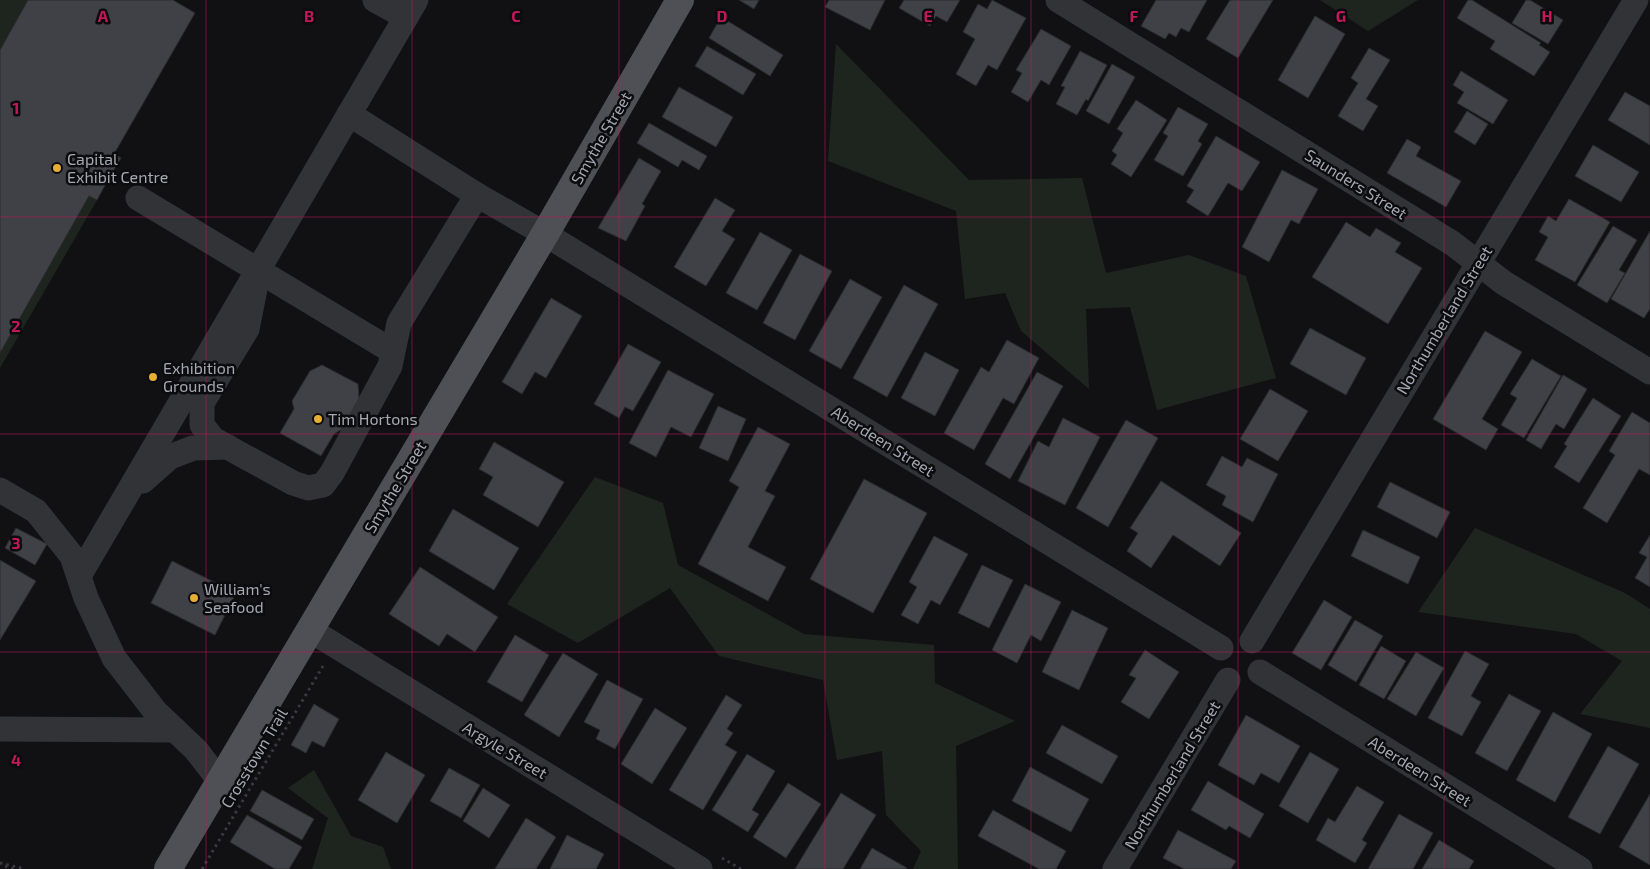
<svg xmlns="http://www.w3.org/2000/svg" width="1650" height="869" font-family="'Exo 2',sans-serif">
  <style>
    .green { fill: #1e251f }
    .building { fill: #404146; stroke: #2b2b2e }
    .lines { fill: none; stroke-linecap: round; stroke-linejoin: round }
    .path { stroke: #393a3e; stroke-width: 3; stroke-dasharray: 2.5 4; stroke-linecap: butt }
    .minor { stroke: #323337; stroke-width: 25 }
    .major { stroke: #4f5056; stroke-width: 28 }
    .grid { fill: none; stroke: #c2185b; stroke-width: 1; stroke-opacity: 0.55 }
    .poi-dot { fill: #e5ae37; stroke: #0c0c0e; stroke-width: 2 }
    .labels { text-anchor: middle; stroke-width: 5; stroke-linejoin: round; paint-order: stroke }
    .street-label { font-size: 16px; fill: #a3a8b2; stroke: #0c0c0e }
    .poi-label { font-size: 16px; fill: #a3a8b2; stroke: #0c0c0e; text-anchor: start }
    .grid-label { font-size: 16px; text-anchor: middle; font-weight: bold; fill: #c2185b; stroke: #0c0c0e; stroke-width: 5; stroke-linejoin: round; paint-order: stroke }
  </style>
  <rect width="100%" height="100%" fill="#111113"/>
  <g class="green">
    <polygon points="0,0 28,0 0,50"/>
    <polygon points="1320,0 1418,0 1368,31"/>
    <polygon points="836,44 969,180 1082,178 1106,273 1189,255 1246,276 1276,378 1157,410 1130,307 1086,309 1089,389 1021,331 1005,293 965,299 956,211 828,161"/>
    <polygon points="89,196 97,200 0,368 0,353"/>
    <polygon points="595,477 663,503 678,565 804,634 934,645 935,683 1015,721 956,746 958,869 913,869 921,851 886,815 882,751 837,760 823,680 719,656 670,588 578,643 507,604"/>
    <polygon points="1475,528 1625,593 1650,609 1650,728 1580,714 1622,661 1576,634 1418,612"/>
    <polygon points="314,770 351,836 383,847 391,869 312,869 328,818 288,788"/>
  </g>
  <g class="building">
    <polygon points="28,0 173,0 195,13 114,154 121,158 109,178 97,200 89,196 0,353 0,50"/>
    <polygon points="739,0 759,0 754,9"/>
    <polygon points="829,0 885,0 870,30 825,7"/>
    <polygon points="904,0 960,0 947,22 936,16 930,26 899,8"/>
    <polygon points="992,0 1026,18 997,70 988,65 976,86 956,74 975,39 963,32 978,4 987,9"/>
    <polygon points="1156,0 1207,0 1189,32 1181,28 1176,37 1169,33 1165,39 1141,26"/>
    <polygon points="1230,0 1273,0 1238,58 1206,39"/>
    <polygon points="1468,0 1472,0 1541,43 1539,45 1550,52 1534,76 1490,49 1495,41 1457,18"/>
    <polygon points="1526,0 1530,0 1563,20 1548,44 1512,23"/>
    <polygon points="1315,16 1345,34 1308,98 1278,80"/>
    <polygon points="721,17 783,55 770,76 709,38"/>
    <polygon points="1041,29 1071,46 1049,85 1041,80 1028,102 1011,92 1022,73 1016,70"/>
    <polygon points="707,46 756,74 743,95 695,66"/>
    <polygon points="1369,48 1390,60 1366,99 1378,106 1363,131 1338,116 1358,83 1351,78"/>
    <polygon points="1080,51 1107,65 1088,101 1086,99 1077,115 1056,104 1065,87 1061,86"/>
    <polygon points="1112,64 1135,77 1109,124 1086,111"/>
    <polygon points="1461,71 1508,100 1493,124 1457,103 1464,92 1453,85"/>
    <polygon points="679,87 733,117 716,147 662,117"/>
    <polygon points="1625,92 1650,106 1650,145 1608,120"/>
    <polygon points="1136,100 1167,120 1131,177 1111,164 1117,155 1112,151 1123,133 1117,129"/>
    <polygon points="1178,107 1208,124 1198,141 1202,144 1183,176 1154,160 1168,136 1163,133"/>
    <polygon points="1467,111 1488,124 1475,145 1454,132"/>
    <polygon points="649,123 707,156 699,170 682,160 678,167 637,143"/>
    <polygon points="1216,136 1260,162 1242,191 1228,183 1208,216 1186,202 1194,190 1187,186"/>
    <polygon points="1407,139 1421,147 1416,156 1461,181 1446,207 1387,173"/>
    <polygon points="1593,145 1639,172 1621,202 1575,176"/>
    <polygon points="639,158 661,171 642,204 645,206 626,241 598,228"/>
    <polygon points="1282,170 1318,189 1299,224 1291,220 1269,262 1242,247"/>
    <polygon points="715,198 735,210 722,231 735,239 706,286 674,267"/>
    <polygon points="1569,199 1610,222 1575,282 1535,260 1548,237 1539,232 1548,216 1556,221"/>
    <polygon points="1346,222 1370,237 1376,228 1401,243 1395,252 1422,268 1388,324 1312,277"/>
    <polygon points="1613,226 1637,240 1619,270 1625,273 1607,303 1577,285"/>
    <polygon points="1650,231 1650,309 1644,318 1611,299"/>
    <polygon points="760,232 792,250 757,310 726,293"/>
    <polygon points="800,254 832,271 795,340 763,323"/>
    <polygon points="850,279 882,297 841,369 809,351"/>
    <polygon points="904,285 938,304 887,397 853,378"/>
    <polygon points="551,298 582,316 546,378 535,372 522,394 502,382"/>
    <polygon points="1310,328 1366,358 1346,395 1290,364"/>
    <polygon points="1485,331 1522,352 1482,419 1498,429 1486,450 1433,419"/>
    <polygon points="1007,340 1039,358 1014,404 1003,398 974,450 944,433 981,367 989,372"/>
    <polygon points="628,344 661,362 633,411 625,407 619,418 594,404"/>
    <polygon points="925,352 959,370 935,416 901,398"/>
    <polygon points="1532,359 1561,376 1524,438 1501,425 1517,398 1510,394"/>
    <polygon points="322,365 358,384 359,399 342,429 334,434 321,456 280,433 294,409 292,401 310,371"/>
    <polygon points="668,370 714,394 691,437 671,427 656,457 629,443"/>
    <polygon points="1037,372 1063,386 1010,479 985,464"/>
    <polygon points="1563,375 1587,389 1564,429 1556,424 1541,449 1526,440"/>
    <polygon points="1270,389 1308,411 1278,461 1240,439"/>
    <polygon points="1593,398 1621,416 1579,483 1554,467 1567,446 1564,444"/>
    <polygon points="718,406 746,419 728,461 699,448"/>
    <polygon points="1632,412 1650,423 1650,475 1639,469 1607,523 1583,508 1615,455 1609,451"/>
    <polygon points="1063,418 1100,437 1065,505 1018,481 1038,441 1049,447"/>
    <polygon points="1126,420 1158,438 1108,527 1076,508"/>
    <polygon points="758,427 790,444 765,491 775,496 748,547 786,567 768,601 698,564 739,487 729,481"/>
    <polygon points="494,442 564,482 538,527 483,495 493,477 479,469"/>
    <polygon points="1222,456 1242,467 1247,458 1278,474 1253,522 1222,505 1226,496 1206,485"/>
    <polygon points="864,479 927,513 873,613 810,579"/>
    <polygon points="1161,481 1241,533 1220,566 1173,535 1151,568 1127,551 1138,533 1130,528"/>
    <polygon points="1390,482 1450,512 1437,538 1377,507"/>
    <polygon points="453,509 519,548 494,590 429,551"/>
    <polygon points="16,528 47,544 35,565 5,548"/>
    <polygon points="1363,530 1420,557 1408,584 1351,556"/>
    <polygon points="1650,535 1650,587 1635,578 1647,557 1639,553"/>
    <polygon points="934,536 968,554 940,605 931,600 918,624 901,615 917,587 909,582"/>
    <polygon points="0,560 36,581 0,640"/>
    <polygon points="172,561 236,593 215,635 151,603"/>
    <polygon points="982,565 1013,580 989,628 958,613"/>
    <polygon points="420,567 498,617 475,652 447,634 439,646 389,614"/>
    <polygon points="1025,584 1061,602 1041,641 1031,635 1017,663 992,650"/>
    <polygon points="1324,600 1352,617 1321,670 1292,653"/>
    <polygon points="1072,610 1108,628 1079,690 1042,672"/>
    <polygon points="1355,620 1383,636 1356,682 1328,665"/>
    <polygon points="515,635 549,655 522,702 487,682"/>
    <polygon points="1381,646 1406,661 1384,699 1359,685"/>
    <polygon points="1145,650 1179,672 1149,719 1121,702 1136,678 1129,675"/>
    <polygon points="1465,651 1489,664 1471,696 1481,702 1462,736 1428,718"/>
    <polygon points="1416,652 1444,668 1416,716 1387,699"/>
    <polygon points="563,653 598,674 559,737 524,715"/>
    <polygon points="607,680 643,699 615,749 596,739 600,730 584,722"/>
    <polygon points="1509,694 1541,711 1507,771 1475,753"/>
    <polygon points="726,695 742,705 727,729 733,733 725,745 737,752 703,810 669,790"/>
    <polygon points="314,704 339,719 324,747 312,741 306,753 291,745"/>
    <polygon points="655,708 687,728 652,784 621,764"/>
    <polygon points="1553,712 1592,734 1555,802 1516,780"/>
    <polygon points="1246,715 1300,746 1279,783 1261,773 1254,785 1218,765"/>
    <polygon points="1062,725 1118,756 1102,784 1046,753"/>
    <polygon points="1608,746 1639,764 1600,834 1568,817"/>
    <polygon points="386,752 425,775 397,823 358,800"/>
    <polygon points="1310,752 1339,769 1308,823 1279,806"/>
    <polygon points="747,754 775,771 752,810 759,814 748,832 712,810"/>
    <polygon points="1030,767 1089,799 1071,832 1012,801"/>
    <polygon points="449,768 480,785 461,818 430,801"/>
    <polygon points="1208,781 1264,814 1250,838 1229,826 1226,830 1191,810"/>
    <polygon points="788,783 821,804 786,858 753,837"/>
    <polygon points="1357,786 1384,802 1362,840 1367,843 1355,863 1316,840 1328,818 1335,822"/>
    <polygon points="483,788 510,805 489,838 463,821"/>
    <polygon points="262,790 314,819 302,840 250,811"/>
    <polygon points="841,793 876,815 843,869 795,869"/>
    <polygon points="1650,794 1650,865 1619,847"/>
    <polygon points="993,810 1066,851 1056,869 1039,869 978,836"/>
    <polygon points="1399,814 1433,833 1413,869 1368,869"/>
    <polygon points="247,815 302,847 289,869 275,869 230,842"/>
    <polygon points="526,818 556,837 536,869 495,869"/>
    <polygon points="1178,830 1236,861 1231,869 1184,869 1163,858"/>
    <polygon points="567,835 604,854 596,869 550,869"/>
    <polygon points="1439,840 1474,861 1469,869 1422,869"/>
    <polygon points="872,848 907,868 906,869 860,869"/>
  </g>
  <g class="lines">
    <g class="path">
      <polyline points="722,858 741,869"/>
      <polyline points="0,863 25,869"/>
      <polyline points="5,866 14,869"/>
      <polyline points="202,869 323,666"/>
    </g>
    <g class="minor">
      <polyline points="375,0 406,17"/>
      <polyline points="1058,0 1452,243 1504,283 1650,372"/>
      <polyline points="349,114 477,195 545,234 1221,648"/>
      <polyline points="138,198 392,351"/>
      <polyline points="255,289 247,329 202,403 202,425 213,439 293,483 308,488 323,485 332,473 390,366 399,323 477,195"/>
      <polyline points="143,481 170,457 193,448 228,447"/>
      <polyline points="0,490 36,511 72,556 86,598 114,658 155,711 196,750 220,781"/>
      <polyline points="79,576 416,0"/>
      <polyline points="310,630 700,869"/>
      <polyline points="1252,641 1636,0"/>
      <polyline points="1260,672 1580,869"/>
      <polyline points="0,729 175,730"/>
      <polyline points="1115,869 1228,680"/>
    </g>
    <polyline class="major" points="168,869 545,234 680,0"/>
  </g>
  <path class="grid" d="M206 0V869M412 0V869M619 0V869M825 0V869M1031 0V869M1238 0V869M1444 0V869M0 217H1650M0 434H1650M0 652H1650"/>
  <g class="poi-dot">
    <circle cx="57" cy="168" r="5"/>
    <circle cx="153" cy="377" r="5"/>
    <circle cx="318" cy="419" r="5"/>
    <circle cx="194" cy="598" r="5"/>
  </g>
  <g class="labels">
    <g class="street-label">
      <text transform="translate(601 138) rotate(-60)" y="6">Smythe Street</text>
      <text transform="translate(1356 184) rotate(32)" y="6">Saunders Street</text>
      <text transform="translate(1444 320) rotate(-59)" y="6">Northumberland Street</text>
      <text transform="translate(883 441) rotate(32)" y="6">Aberdeen Street</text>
      <text transform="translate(395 487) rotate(-59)" y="6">Smythe Street</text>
      <text transform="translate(505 750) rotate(31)" y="6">Argyle Street</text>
      <text transform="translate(254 758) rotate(-59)" y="6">Crosstown Trail</text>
      <text transform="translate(1420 771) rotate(32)" y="6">Aberdeen Street</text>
      <text transform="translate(1172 775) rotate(-59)" y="6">Northumberland Street</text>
    </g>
    <g class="poi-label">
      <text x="67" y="165">Capital<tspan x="67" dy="18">Exhibit Centre</tspan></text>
      <text x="163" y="374">Exhibition<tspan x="163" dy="18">Grounds</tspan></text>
      <text x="328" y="425">Tim Hortons</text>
      <text x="204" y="595">William's<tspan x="204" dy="18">Seafood</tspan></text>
    </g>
  </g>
  <g class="grid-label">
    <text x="103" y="22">A</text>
    <text x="309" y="22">B</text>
    <text x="516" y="22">C</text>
    <text x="722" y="22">D</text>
    <text x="928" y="22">E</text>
    <text x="1134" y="22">F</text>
    <text x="1341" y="22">G</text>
    <text x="1547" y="22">H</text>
    <text x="16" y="114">1</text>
    <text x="16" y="332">2</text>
    <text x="16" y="549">3</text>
    <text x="16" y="766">4</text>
  </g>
</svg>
